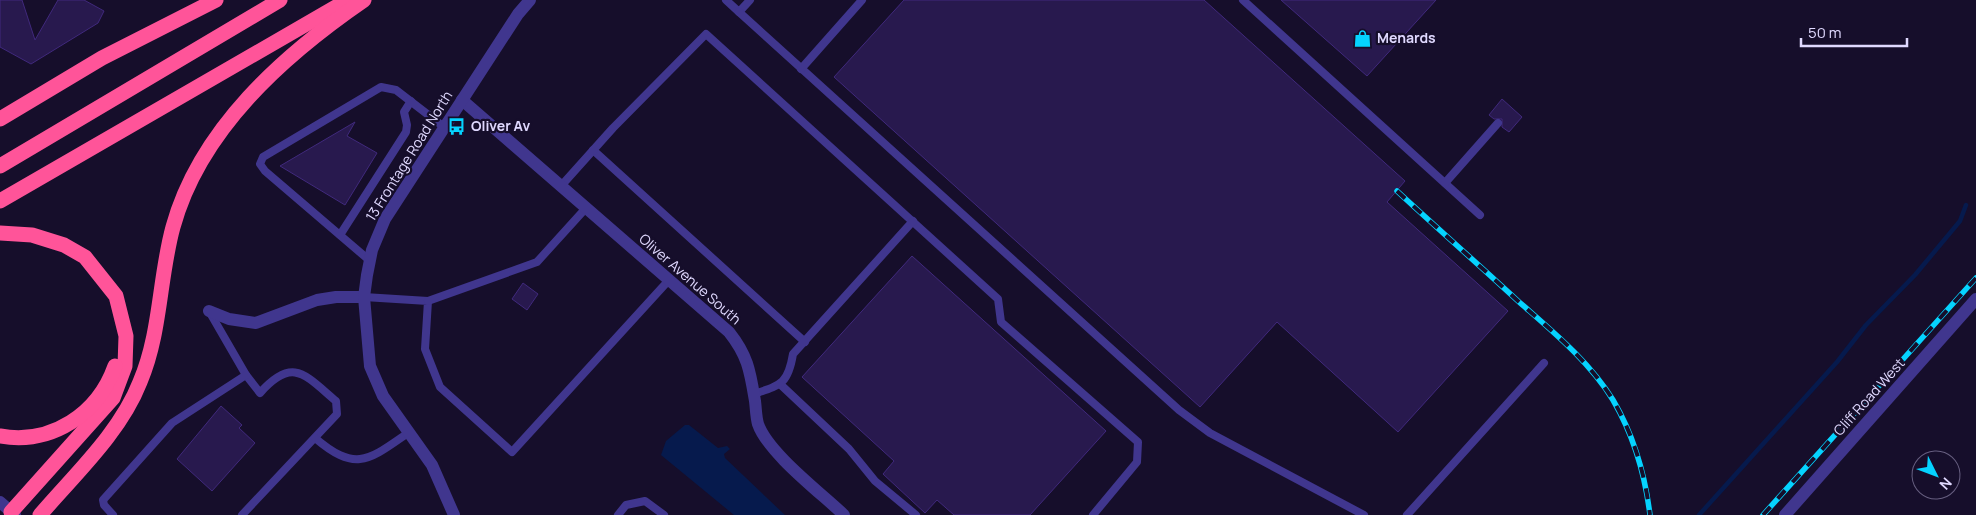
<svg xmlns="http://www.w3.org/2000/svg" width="1976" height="515" font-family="Manrope,sans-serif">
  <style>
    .water { fill: #061a4d }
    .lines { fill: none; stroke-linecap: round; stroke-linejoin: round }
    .stream { stroke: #061a4d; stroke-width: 4.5 }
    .building { fill: #28194e; stroke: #40297c }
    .service { stroke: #40368e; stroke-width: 8 }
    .minor { stroke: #40368e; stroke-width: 12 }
    .tertiary { stroke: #40368e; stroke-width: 12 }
    .motorway { stroke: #ff5499; stroke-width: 15 }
    .rail-casing { stroke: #05d3ff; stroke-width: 5.5 }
    .rail { stroke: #160e2b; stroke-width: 4; stroke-dasharray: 11; stroke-linecap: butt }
    .labels { text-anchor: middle; stroke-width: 4.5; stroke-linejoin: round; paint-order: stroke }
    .poi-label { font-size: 14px; font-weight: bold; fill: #e0d9ff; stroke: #160e2b; text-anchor: start }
    .street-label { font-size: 14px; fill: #e0d9ff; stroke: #160e2b }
  </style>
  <rect width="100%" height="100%" fill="#160e2b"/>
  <polygon class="water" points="685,425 689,425 718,448 727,446 730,449 724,454 725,458 785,515 734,515 661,455 666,441"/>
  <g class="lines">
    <polyline class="stream" points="1699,515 1837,362 1866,325 1915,275 1960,221 1966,205"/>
  </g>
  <g class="building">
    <polygon points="0,0 22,0 35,40 58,0 84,0 104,11 98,23 31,64 0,47"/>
    <polygon points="904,0 1204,0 1405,181 1387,202 1508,311 1398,432 1277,322 1200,407 834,77"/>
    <polygon points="1281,0 1436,0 1367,76"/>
    <polygon points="1502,99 1522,117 1509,132 1502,127 1502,119 1494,119 1489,115"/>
    <polygon points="355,122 347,136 377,153 345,205 280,166"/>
    <polygon points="912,256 1106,431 1030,515 954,515 937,500 925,513 883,474 894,461 802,377"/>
    <polygon points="523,283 538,294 527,310 512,299"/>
    <polygon points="221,406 242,425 239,428 255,443 212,491 177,459"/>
  </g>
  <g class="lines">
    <g class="service">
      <polyline points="726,0 739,12 750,0"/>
      <polyline points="1243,0 1480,215"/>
      <polyline points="739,12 1179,410 1210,433 1364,515"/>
      <polyline points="801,69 862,0"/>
      <polyline points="593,150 805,342"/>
      <polyline points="1445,183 1498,123"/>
      <polyline points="561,186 613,128 706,34 998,299 1001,322 1138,442 1137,462 1093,515"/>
      <polyline points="340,235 406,132 407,125 404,112 411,101"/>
      <polyline points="369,260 265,171 260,164 263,157 381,87 396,90 444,127"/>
      <polyline points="364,297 428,301 425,349 440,387 512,452 669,280"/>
      <polyline points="428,301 537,262 586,208"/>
      <path d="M209 311 246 375 260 393C293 356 305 375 336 401L337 414 242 515"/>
      <polyline points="781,385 849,449 875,481 916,515"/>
      <path d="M754 394C781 385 788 384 793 354L913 221"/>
      <path d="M315 438C356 473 369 460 408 433"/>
      <polyline points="113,515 104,505 103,500 172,423 246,375"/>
      <polyline points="618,515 626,505 645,501 664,515"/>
      <polyline points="1407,515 1544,363"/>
    </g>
    <g class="minor">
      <path d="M462 100 729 332C748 356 750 371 755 401 756 409 756 417 758 424 768 453 821 493 844 515"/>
      <polyline points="209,311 229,319 256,323 317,300 336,297 364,297"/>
      <polyline points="1785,515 1976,299"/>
    </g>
    <g class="tertiary">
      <polyline points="0,502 15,515"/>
      <polyline points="454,515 432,465 383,396 370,366 364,297 367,275 372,250 385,219 518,14 530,0"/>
    </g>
    <g class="motorway">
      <polyline points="0,119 102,58 216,0"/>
      <polyline points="0,166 280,0"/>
      <polyline points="0,201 348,0"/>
      <polyline points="0,233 32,235 64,245 85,257 116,296 126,336 125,366 113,398 11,512"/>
      <path d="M0 436C52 445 98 414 115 366"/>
      <path d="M40 515C75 474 120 433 140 382 161 333 159 278 173 227 200 129 284 55 364 0"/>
    </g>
    <defs>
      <g id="rail">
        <path d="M1397 191C1437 228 1478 264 1518 301 1552 331 1589 361 1613 400 1634 436 1645 474 1650 515"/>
        <polyline points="1763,515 1976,278"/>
      </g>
    </defs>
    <use href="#rail" class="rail-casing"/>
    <use href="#rail" class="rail"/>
  </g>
  <defs>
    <symbol id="shop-bare" viewBox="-9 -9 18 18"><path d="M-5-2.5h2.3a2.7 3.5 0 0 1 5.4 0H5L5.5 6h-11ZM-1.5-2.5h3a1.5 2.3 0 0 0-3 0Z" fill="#05d3ff" stroke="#160e2b" stroke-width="2.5" paint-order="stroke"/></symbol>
    <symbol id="bus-bare" viewBox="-9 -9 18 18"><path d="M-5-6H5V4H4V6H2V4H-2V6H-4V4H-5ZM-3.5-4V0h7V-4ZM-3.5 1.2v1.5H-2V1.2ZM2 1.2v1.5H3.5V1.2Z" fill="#05d3ff" stroke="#160e2b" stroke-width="2.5" paint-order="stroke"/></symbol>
  </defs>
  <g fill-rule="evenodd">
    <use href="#shop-bare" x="1350" y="26" width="25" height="25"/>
    <use href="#bus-bare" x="444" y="114" width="25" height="25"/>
  </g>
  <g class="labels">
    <g class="poi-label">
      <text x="1377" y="43">Menards</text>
      <text x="471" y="131">Oliver Av</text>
    </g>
    <g class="street-label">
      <text transform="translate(409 156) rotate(-58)" y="5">13 Frontage Road North</text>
      <text transform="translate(690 279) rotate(41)" y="5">Oliver Avenue South</text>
      <text transform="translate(1869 397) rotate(-48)" y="5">Cliff Road West</text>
    </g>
  </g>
  <g transform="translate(1936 475) rotate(132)"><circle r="24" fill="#160e2b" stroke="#675f80"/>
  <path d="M0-4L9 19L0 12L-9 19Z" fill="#05d3ff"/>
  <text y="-8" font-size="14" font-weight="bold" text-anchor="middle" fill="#e0d9ff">N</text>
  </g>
  <path d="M1801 38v8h106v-8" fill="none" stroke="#e0d9ff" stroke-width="2.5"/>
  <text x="1808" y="38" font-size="15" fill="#e0d9ff" stroke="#160e2b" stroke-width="4" paint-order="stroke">50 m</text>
</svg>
